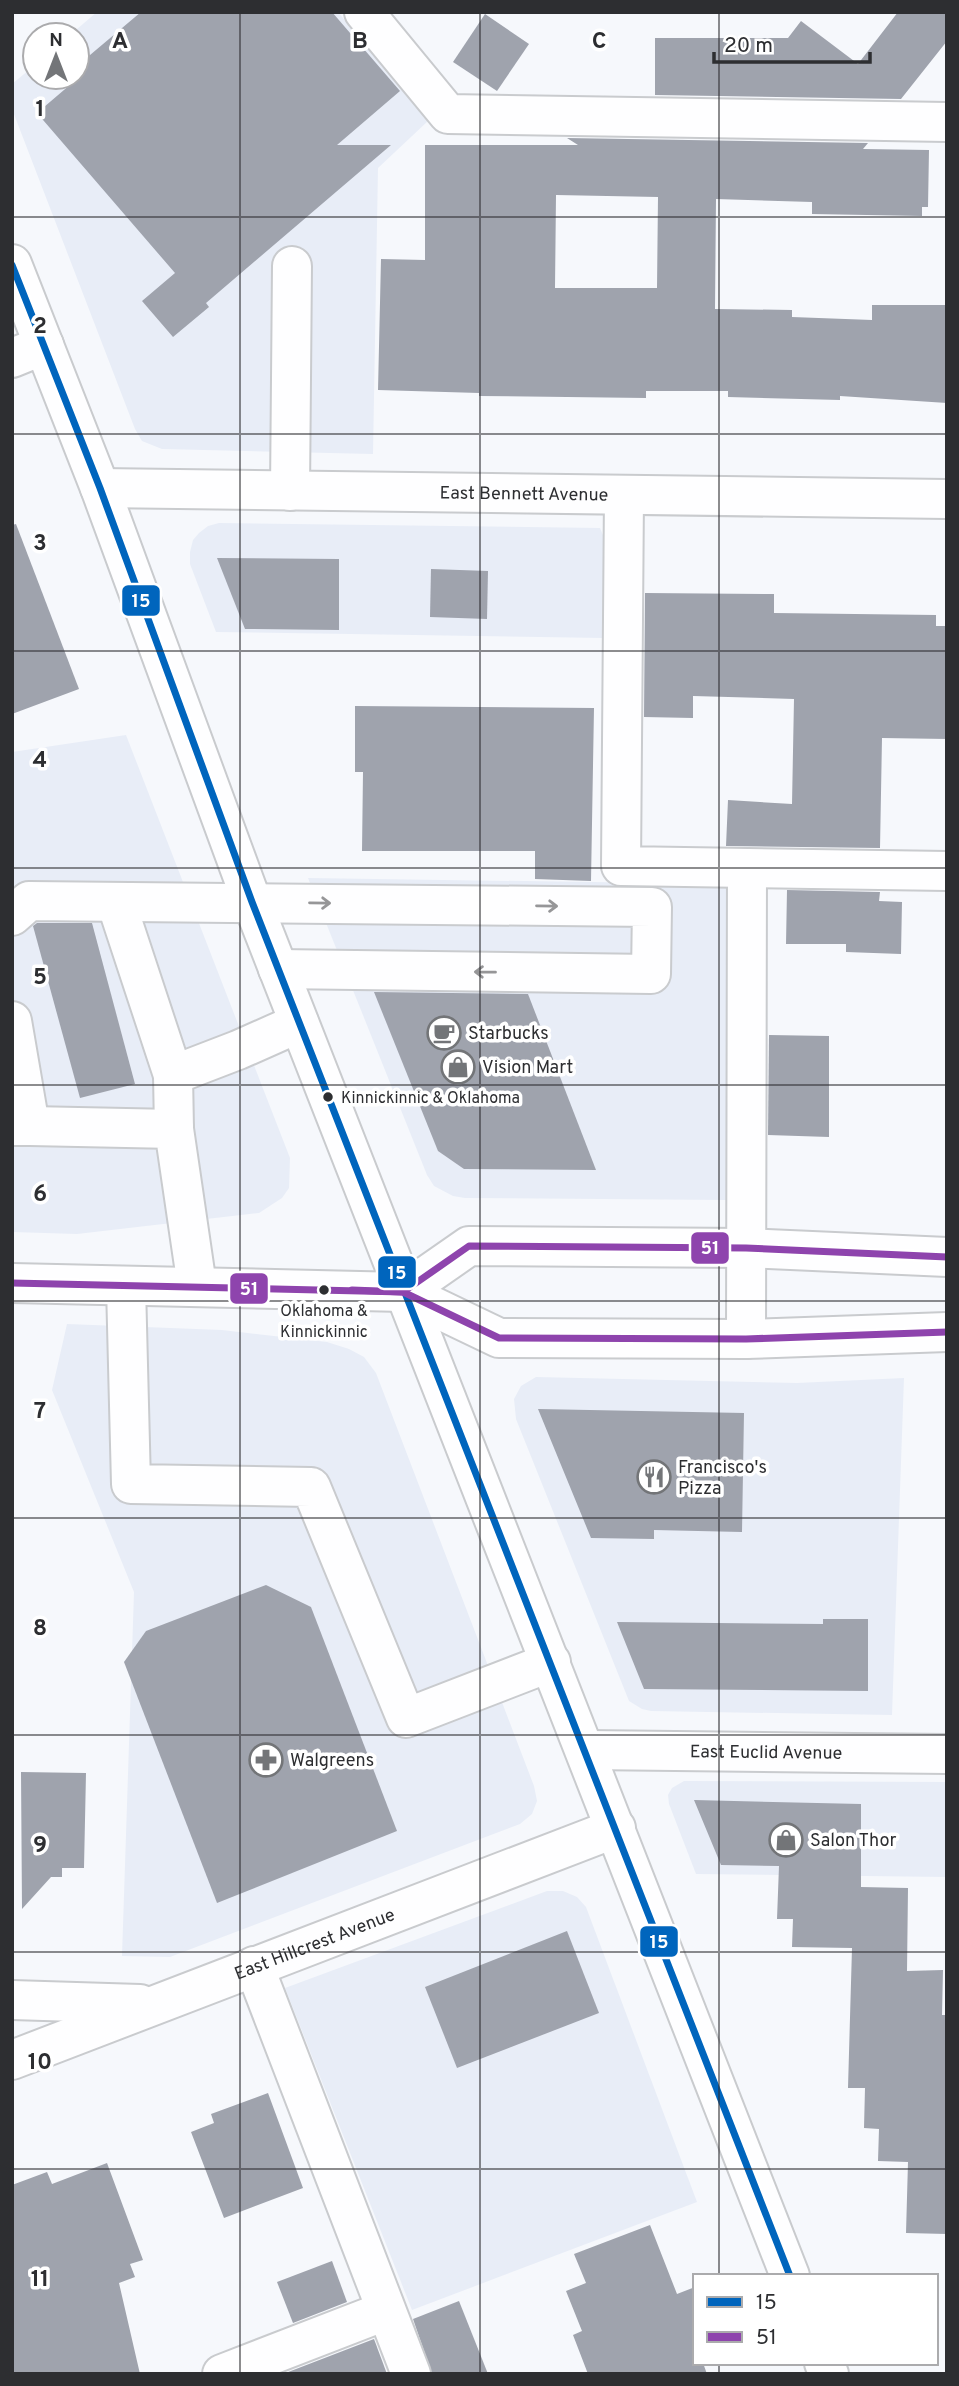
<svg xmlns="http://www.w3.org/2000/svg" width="959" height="2386" font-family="Overpass,sans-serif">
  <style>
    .built { fill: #e8edf7 }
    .building { fill: #9fa3ad; fill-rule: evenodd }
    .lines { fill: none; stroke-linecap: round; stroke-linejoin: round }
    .minor-casing { stroke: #c9cbce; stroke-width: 42 }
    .major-casing { stroke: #c9cbce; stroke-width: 42 }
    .minor { stroke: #fefeff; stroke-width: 38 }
    .major { stroke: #fefeff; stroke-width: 38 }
    .bus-1-casing { stroke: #fff; stroke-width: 12 }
    .bus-2-casing { stroke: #fff; stroke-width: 12 }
    .bus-1 { stroke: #0065bd; stroke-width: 7 }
    .bus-2 { stroke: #8e44ad; stroke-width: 7 }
    .oneway { stroke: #969698 }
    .grid { fill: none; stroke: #2d2e31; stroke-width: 2; stroke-opacity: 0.55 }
    .bus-dot { fill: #2d2e31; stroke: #fff; stroke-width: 2.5 }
    .labels { text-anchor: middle; stroke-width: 7; stroke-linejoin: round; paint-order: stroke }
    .bus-label { font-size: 16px; fill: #2d2e31; stroke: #fff; text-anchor: start }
    .street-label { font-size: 18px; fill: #2d2e31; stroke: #fff }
    .poi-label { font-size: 18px; fill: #2d2e31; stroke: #fff; text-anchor: start }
    .grid-label { font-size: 23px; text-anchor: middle; font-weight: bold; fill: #2d2e31; stroke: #fff; stroke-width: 7; stroke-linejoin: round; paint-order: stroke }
    .line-badge { stroke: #fff; stroke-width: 2.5 }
    .badge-label { font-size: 19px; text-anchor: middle; font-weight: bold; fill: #fff }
  </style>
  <rect width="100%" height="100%" fill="#f6f8fc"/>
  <g class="built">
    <polygon points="97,12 338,12 428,121 378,168 373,454 162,449 142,441 135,429 12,109 12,84 35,65 35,77 77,77 77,35 70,35"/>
    <polygon points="219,523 600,528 605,540 603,638 216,632 190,564 190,552 193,540 199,533 208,526"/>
    <polygon points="126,735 290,1158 289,1188 282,1198 259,1213 77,1234 12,1232 12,752"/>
    <polygon points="308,878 729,884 726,1200 465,1198 453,1196 434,1186 427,1175"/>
    <polygon points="67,1324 222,1330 327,1342 349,1349 364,1357 376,1373 534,1786 537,1801 532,1814 520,1824 170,1957 122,1956 134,1592 52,1390"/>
    <polygon points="536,1377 797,1383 904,1378 892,1715 651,1711 642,1709 629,1701 516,1419 514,1399 521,1386"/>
    <polygon points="684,1781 947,1782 947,1877 696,1874 669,1804 668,1795 672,1788"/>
    <polygon points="547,1891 563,1891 577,1897 586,1907 697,2202 412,2310 285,1988"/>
  </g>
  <g class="building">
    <polygon points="141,12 332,12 400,91 337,145 391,145 206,303 209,307 173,337 142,301 175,273 37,113 71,84 65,77 77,77 77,66"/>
    <polygon points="898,12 947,12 947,41 901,99 655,95 655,38 788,38 801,21 858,64"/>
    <polygon points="485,14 529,44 497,91 453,62"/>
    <path d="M567 138 868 143 863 149 929 150 928 207H922V216L812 214V202L716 199 715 309 792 310V317L872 320V305H947V403L840 396V400L728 397V391H646V398L479 396V393L378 390 381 259 425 260V145H578ZM556 195 658 197 657 288H555Z"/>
    <polygon points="16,524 79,689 12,714 12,525"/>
    <polygon points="217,558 339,559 339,630 245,629"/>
    <polygon points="431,569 488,571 487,619 430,617"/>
    <polygon points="645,593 774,594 774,613 936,615 936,626 947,626 947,739 882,738 880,848 726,846 728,800 792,804 794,699 693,696 693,718 644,717"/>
    <polygon points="355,706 594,708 591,881 535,879 535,851 362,851 363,772 355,772"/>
    <polygon points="787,890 880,892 879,901 902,902 901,954 846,952 846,944 786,944"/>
    <polygon points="37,923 92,923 135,1084 80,1098 33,926"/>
    <polygon points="374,992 528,994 596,1170 464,1169 438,1151"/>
    <polygon points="769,1035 829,1036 829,1137 768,1135"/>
    <polygon points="538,1409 744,1413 742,1532 654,1530 654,1539 591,1538"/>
    <polygon points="266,1585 311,1607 397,1831 217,1903 124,1662 146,1631"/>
    <polygon points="823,1619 868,1619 868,1691 644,1689 617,1622 823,1624"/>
    <polygon points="21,1772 86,1773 84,1868 62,1868 62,1877 51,1877 22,1909"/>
    <polygon points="694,1800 861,1804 861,1887 908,1888 907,1971 943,1970 942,2015 947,2015 947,2234 906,2233 908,2162 878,2161 879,2129 864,2128 865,2088 848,2088 852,1948 792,1947 793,1919 777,1919 779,1866 721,1865"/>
    <polygon points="567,1931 599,2013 457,2068 425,1987"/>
    <polygon points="268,2093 303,2188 224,2218 191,2132 214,2123 211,2114"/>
    <polygon points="107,2163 143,2260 130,2264 135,2277 119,2283 140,2374 12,2374 12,2185 47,2172 52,2184"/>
    <polygon points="650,2225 677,2294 695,2287 695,2363 703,2363 707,2374 588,2374 573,2335 582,2331 566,2291 586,2283 574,2254"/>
    <polygon points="332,2261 347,2302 293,2323 277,2282"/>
    <polygon points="459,2301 488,2374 432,2374 413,2319"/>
    <polygon points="374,2339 387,2374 283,2374"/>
  </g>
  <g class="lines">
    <defs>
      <g id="minor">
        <polyline points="364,12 448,114 947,122"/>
        <polyline points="12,358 44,345"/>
        <path id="s1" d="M100 488 947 499"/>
        <polyline points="290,491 292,266"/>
        <polyline points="624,495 621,866 947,871"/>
        <polyline points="116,902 173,1075"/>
        <polyline points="12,916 29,901 652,907 651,974 278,969"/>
        <polyline points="12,1021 30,1126 12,1126"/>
        <polyline points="30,1126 174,1129 197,1286"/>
        <polyline points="174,1129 173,1075 238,1050 299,1023"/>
        <polyline points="947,1257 746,1248 469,1246 403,1292 499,1338 746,1339 947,1332"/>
        <polyline points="126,1286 131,1484 311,1487 406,1718 551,1662"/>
        <polyline points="746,1339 747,869"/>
        <path id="s2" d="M586 1750 947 1754"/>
        <polyline points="254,1966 411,2374"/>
        <polyline points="12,2000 140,2004"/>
        <path id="s3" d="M12 2060 616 1828"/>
        <polyline points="222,2374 385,2311"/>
      </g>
      <g id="major">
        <polyline points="12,264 100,488 252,902 790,2276"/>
        <polyline points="12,1283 403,1292"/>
        <polyline points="824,2363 829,2374"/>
      </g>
    </defs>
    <use href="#minor" class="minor-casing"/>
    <use href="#major" class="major-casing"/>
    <use href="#minor" class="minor"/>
    <use href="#major" class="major"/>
    <defs>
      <polyline id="bus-1" points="12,265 100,488 252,902 790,2276"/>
      <g id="bus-2">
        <polyline points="12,1283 403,1292 469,1246 746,1248 947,1257"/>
        <polyline points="352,1290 403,1292 499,1338 746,1339 947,1332"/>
      </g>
    </defs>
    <use href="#bus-1" class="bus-1-casing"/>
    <use href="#bus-2" class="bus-2-casing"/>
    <use href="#bus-1" class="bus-1"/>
    <use href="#bus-2" class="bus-2"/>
  </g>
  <defs><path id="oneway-shaft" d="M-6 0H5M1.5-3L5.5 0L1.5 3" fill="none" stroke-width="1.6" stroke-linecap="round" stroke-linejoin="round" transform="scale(1.75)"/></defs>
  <g class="oneway">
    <use href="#oneway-shaft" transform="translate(320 903) rotate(1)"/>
    <use href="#oneway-shaft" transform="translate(547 906) rotate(1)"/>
    <use href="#oneway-shaft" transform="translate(485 972) rotate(-179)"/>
  </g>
  <path class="grid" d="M240 12V2374M480 12V2374M719 12V2276M12 217H947M12 434H947M12 651H947M12 868H947M12 1085H947M12 1301H947M12 1518H947M12 1735H947M12 1952H947M12 2169H947M719 2363V2374"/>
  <defs>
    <symbol id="cafe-ring" viewBox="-11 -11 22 22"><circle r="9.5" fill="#fff" stroke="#737578" stroke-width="1.5"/><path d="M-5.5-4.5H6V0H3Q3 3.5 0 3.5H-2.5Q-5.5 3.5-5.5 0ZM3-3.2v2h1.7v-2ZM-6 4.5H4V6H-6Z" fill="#737578"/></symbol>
    <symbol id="shop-ring" viewBox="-11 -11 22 22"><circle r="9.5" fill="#fff" stroke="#737578" stroke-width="1.5"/><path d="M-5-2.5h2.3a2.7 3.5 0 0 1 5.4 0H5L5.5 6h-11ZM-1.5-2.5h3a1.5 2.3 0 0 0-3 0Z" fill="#737578"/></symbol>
    <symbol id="restaurant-ring" viewBox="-11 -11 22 22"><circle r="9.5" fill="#fff" stroke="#737578" stroke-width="1.5"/><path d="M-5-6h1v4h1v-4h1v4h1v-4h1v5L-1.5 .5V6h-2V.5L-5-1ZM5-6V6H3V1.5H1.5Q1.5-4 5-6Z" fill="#737578"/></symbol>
    <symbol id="pharmacy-ring" viewBox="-11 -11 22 22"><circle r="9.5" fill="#fff" stroke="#737578" stroke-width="1.5"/><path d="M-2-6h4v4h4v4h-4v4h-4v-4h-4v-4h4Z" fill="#737578"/></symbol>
  </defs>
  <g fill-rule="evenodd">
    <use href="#cafe-ring" x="425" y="1014" width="38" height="38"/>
    <use href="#shop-ring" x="439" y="1048" width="38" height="38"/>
    <use href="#restaurant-ring" x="635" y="1458" width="38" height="38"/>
    <use href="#pharmacy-ring" x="247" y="1741" width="38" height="38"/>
    <use href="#shop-ring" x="767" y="1821" width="38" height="38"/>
  </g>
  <g class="bus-dot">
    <circle cx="328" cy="1097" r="6"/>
    <circle cx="324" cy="1290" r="6"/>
  </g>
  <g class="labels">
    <g class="bus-label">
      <text x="341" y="1103">Kinnickinnic &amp; Oklahoma</text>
      <text x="324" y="1316" text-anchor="middle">Oklahoma &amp;<tspan x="324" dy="21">Kinnickinnic</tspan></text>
    </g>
    <g class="street-label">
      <text dy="6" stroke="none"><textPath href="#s1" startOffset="424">East Bennett Avenue</textPath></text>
      <text dy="6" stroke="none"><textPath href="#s2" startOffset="180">East Euclid Avenue</textPath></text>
      <text dy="6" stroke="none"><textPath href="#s3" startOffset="324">East Hillcrest Avenue</textPath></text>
    </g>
    <g class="poi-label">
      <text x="468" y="1039">Starbucks</text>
      <text x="482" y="1073">Vision Mart</text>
      <text x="678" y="1473">Francisco's<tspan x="678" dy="21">Pizza</tspan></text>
      <text x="290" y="1766">Walgreens</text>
      <text x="810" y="1846">Salon Thor</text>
    </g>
  </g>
  <g class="grid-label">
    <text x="120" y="48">A</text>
    <text x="360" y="48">B</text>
    <text x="599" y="48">C</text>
    <text x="40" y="116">1</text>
    <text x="40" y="333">2</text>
    <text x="40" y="550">3</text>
    <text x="40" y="767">4</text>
    <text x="40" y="984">5</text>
    <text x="40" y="1201">6</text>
    <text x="40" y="1418">7</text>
    <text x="40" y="1635">8</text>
    <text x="40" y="1852">9</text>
    <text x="40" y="2069">10</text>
    <text x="40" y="2286">11</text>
  </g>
  <g class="line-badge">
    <rect x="121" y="584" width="40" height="33" rx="7" fill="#0065bd"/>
    <rect x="690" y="1231" width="40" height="34" rx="7" fill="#8e44ad"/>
    <rect x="377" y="1255" width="40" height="34" rx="7" fill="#0065bd"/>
    <rect x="229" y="1272" width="40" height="33" rx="7" fill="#8e44ad"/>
    <rect x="639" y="1925" width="40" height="33" rx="7" fill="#0065bd"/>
  </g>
  <g class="badge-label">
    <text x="141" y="607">15</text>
    <text x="710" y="1254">51</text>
    <text x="397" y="1279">15</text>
    <text x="249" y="1295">51</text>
    <text x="659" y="1948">15</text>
  </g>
  <rect width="959" height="2386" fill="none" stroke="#2d2e31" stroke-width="28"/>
  <rect x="693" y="2274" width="245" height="91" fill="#ffffff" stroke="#ababad" stroke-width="2"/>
  <rect x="707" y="2297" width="35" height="10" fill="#0065bd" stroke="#ababad" stroke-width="2"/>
  <text x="756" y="2309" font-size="21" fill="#2d2e31">15</text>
  <rect x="707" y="2332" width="35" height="10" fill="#8e44ad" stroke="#ababad" stroke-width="2"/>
  <text x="756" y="2344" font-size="21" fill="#2d2e31">51</text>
  <g transform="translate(56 56)"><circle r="33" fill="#ffffff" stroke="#ababad" stroke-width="2"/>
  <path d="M0-5L12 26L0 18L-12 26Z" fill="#737578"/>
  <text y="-10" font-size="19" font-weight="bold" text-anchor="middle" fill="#2d2e31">N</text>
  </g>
  <path d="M714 52v10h156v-10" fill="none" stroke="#2d2e31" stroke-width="3.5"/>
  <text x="724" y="52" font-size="21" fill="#2d2e31" stroke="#ffffff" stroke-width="5" paint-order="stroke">20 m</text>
</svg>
